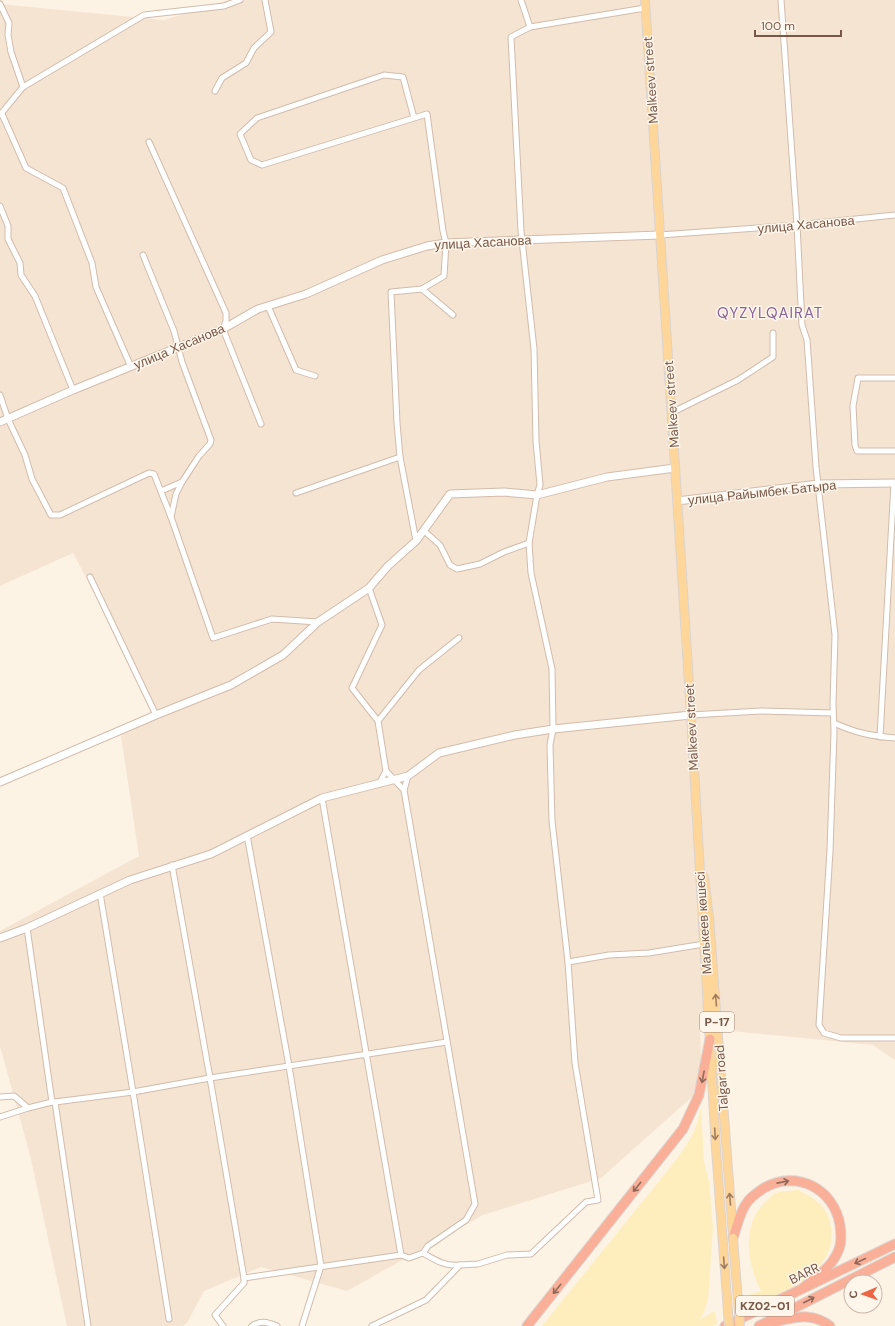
<svg xmlns="http://www.w3.org/2000/svg" width="895" height="1326" font-family="'DM Sans',sans-serif">
  <style>
    .residential { fill: #f5e4d2 }
    .sand { fill: #feeebd }
    .lines { fill: none; stroke-linecap: round; stroke-linejoin: round }
    .street-casing { stroke: #d1bcac; stroke-width: 7 }
    .secondary-casing { stroke: #d4bbaa; stroke-width: 9 }
    .primary-casing { stroke: #dcd3cf; stroke-width: 10 }
    .highway-casing { stroke: #dcd3cf; stroke-width: 11 }
    .street { stroke: #fff; stroke-width: 5 }
    .secondary { stroke: #fff; stroke-width: 7 }
    .primary { stroke: #fed69a; stroke-width: 8 }
    .highway { stroke: #faaf98; stroke-width: 9 }
    .primary-bridge-casing { stroke: #dcd3cf; stroke-width: 10; stroke-linecap: butt }
    .primary-bridge { stroke: #fed69a; stroke-width: 8 }
    .oneway { stroke: #a07d61 }
    .oneway2 { stroke: #916958 }
    .labels { text-anchor: middle; stroke-width: 3; stroke-linejoin: round; paint-order: stroke }
    .shield { fill: #fff6eb; stroke: #a08779; stroke-width: 1 }
    .shield-label { font-size: 12px; font-weight: bold; fill: #775748 }
    .street-label { font-size: 13px; fill: #775748; stroke: #fff6eb }
    .quarter-label { font-size: 15px; letter-spacing: 1px; fill: #86639a; stroke: #fff6eb }
  </style>
  <rect width="100%" height="100%" fill="#fdf3e4"/>
  <polygon class="residential" points="228,0 895,0 895,1060 873,1045 700,1028 702,1088 601,1178 483,1215 347,1291 261,1267 204,1291 187,1323 183,1326 67,1326 30,1155 0,1046 0,931 139,856 121,736 158,712 73,553 0,586 0,4 164,20"/>
  <g class="sand">
    <path d="M701 1108 704 1162 709 1182 713 1227 708 1300 704 1312 700 1319 715 1311 717 1324 712 1326H542L676 1160C689 1142 697 1130 701 1108Z"/>
    <path d="M798 1190C816 1199 828 1206 831 1227 838 1273 782 1292 750 1309L749 1295 761 1291C747 1263 741 1226 765 1202 768 1200 771 1196 774 1194 781 1190 790 1191 798 1190Z"/>
  </g>
  <g class="lines">
    <defs>
      <g id="street">
        <polyline points="521,0 530,27"/>
        <polyline points="781,0 797,225 802,325 807,340 816,467 835,635 833,704 834,732 830,851 819,1025 824,1033 841,1038 895,1038"/>
        <polyline points="0,4 9,23 8,35 11,52 23,87 144,15 224,6 240,0"/>
        <polyline points="215,91 222,78 246,63 254,48 271,32 265,0"/>
        <polyline points="2,114 26,168 63,188 92,263 96,287 131,367"/>
        <polyline points="0,115 23,87"/>
        <polyline points="414,118 403,77 384,75 257,118 240,134 251,160 262,165 427,114 443,231 446,243 444,276 422,289 391,292 397,423 400,457 416,541"/>
        <polyline points="149,142 226,313 226,321 223,329 261,424"/>
        <polyline points="0,206 8,226 8,239 20,263 21,275 35,296 73,390"/>
        <polyline points="660,235 797,225 895,215"/>
        <polyline points="143,255 174,331 182,362 211,440 210,444 199,456 182,482 161,491"/>
        <polyline points="422,289 453,315"/>
        <polyline points="268,306 296,370 315,376"/>
        <polyline points="895,378 858,378 853,406 855,445 857,451 895,451"/>
        <polyline points="0,395 8,419 25,455 32,479 51,515 60,515 149,473 154,474 171,517 213,638 272,619 318,622"/>
        <polyline points="671,413 738,380 773,357 773,333"/>
        <polyline points="296,493 400,457"/>
        <polyline points="171,517 176,494 182,482"/>
        <polyline points="423,530 440,545 450,565 457,569 480,564 504,552 529,543"/>
        <polyline points="90,577 156,715"/>
        <polyline points="369,588 382,625 352,688 378,721 386,771 404,790 475,1204 466,1220 428,1246 423,1253"/>
        <polyline points="691,715 761,711 833,713"/>
        <polyline points="378,721 419,670 459,638"/>
        <path d="M834 723C856 733 871 736 895 738"/>
        <polyline points="880,737 894,483"/>
        <polyline points="379,784 386,771"/>
        <polyline points="404,790 408,776"/>
        <polyline points="247,835 289,1066 321,1266 302,1326"/>
        <polyline points="172,865 210,1078 244,1278 244,1283 215,1315 223,1326"/>
        <polyline points="100,893 133,1092 169,1319"/>
        <polyline points="27,928 52,1102 55,1102 88,1326"/>
        <polyline points="568,962 609,955 649,953 704,944"/>
        <polyline points="0,1097 14,1096 28,1108 52,1102"/>
        <polyline points="55,1102 133,1092 210,1078 447,1042"/>
        <polyline points="0,1117 28,1108"/>
        <polyline points="460,1265 478,1264 507,1255 531,1254 586,1202 598,1200 575,1063 568,962 552,821 550,745 553,729 552,669 531,573 529,543 537,495 540,485 536,441 534,349 521,231 511,37 530,27 645,8"/>
        <polyline points="244,1278 401,1255 322,798"/>
        <path d="M252 1326C261 1320 267 1322 277 1326"/>
        <path d="M372 1326 426 1300 460 1265C446 1267 435 1260 423 1253L409 1258 401 1255"/>
      </g>
      <g id="secondary">
        <polyline points="0,422 73,390 223,329 258,309 306,294 382,260 427,246 446,243 522,240 660,235"/>
        <polyline points="677,501 819,484 895,483"/>
        <polyline points="0,782 156,715 231,685 283,655 318,622 369,588 388,566 416,541 450,494 504,492 537,495 607,477 675,468"/>
        <polyline points="0,938 27,928 130,880 211,854 322,798 408,776 439,753 515,735 553,729 691,715"/>
      </g>
      <g id="primary">
        <polyline points="645,0 691,715 716,1149 727,1298"/>
        <polyline points="704,877 709,917 733,1235"/>
      </g>
      <g id="highway">
        <path d="M733 1238C737 1227 739 1214 746 1204 750 1197 758 1192 764 1188 797 1169 834 1189 840 1225 841 1233 842 1242 839 1249 833 1266 818 1276 804 1287"/>
        <path d="M773 1322C795 1318 811 1311 830 1326"/>
        <polyline points="527,1326 683,1129 699,1095 710,1039"/>
        <polyline points="725,1326 895,1244"/>
        <polyline points="759,1326 895,1257"/>
      </g>
    </defs>
    <use href="#street" class="street-casing"/>
    <use href="#secondary" class="secondary-casing"/>
    <use href="#primary" class="primary-casing"/>
    <use href="#highway" class="highway-casing"/>
    <use href="#street" class="street"/>
    <use href="#secondary" class="secondary"/>
    <use href="#primary" class="primary"/>
    <use href="#highway" class="highway"/>
    <defs>
      <g id="primary-bridge">
        <polyline points="733,1238 740,1326"/>
        <polyline points="727,1298 729,1326"/>
      </g>
    </defs>
    <use href="#primary-bridge" class="primary-bridge-casing"/>
    <use href="#primary-bridge" class="primary-bridge"/>
  </g>
  <defs><path id="oneway-shaft" d="M-6 0H5M1.5-3L5.5 0L1.5 3" fill="none" stroke-width="1.6" stroke-linecap="round" stroke-linejoin="round"/></defs>
  <g class="oneway">
    <use href="#oneway-shaft" transform="translate(716 1000) rotate(-94)"/>
    <use href="#oneway-shaft" transform="translate(715 1134) rotate(87)"/>
    <use href="#oneway-shaft" transform="translate(730 1199) rotate(-95)"/>
    <use href="#oneway-shaft" transform="translate(724 1263) rotate(86)"/>
  </g>
  <g class="oneway2">
    <use href="#oneway-shaft" transform="translate(703 1077) rotate(101)"/>
    <use href="#oneway-shaft" transform="translate(783 1182) rotate(-11)"/>
    <use href="#oneway-shaft" transform="translate(637 1187) rotate(129)"/>
    <use href="#oneway-shaft" transform="translate(860 1261) rotate(155)"/>
    <use href="#oneway-shaft" transform="translate(557 1289) rotate(129)"/>
    <use href="#oneway-shaft" transform="translate(809 1300) rotate(-27)"/>
  </g>
  <g class="labels">
    <g class="shield">
      <rect x="700" y="1012" width="34" height="20" rx="3"/>
      <rect x="736" y="1296" width="58" height="20" rx="3"/>
    </g>
    <g class="shield-label">
      <text x="717" y="1026">P-17</text>
      <text x="765" y="1310">KZ02-01</text>
    </g>
    <g class="street-label">
      <text transform="translate(650 80) rotate(-94)" y="5">Malkeev street</text>
      <text transform="translate(806 224) rotate(-5)" y="5">улица Хасанова</text>
      <text transform="translate(483 242) rotate(-3)" y="5">улица Хасанова</text>
      <text transform="translate(179 346) rotate(-23)" y="5">улица Хасанова</text>
      <text transform="translate(671 404) rotate(-94)" y="5">Malkeev street</text>
      <text transform="translate(762 492) rotate(-6)" y="5">улица Райымбек Батыра</text>
      <text transform="translate(691 727) rotate(-93)" y="5">Malkeev street</text>
      <text transform="translate(703 923) rotate(-94)" y="5">Малькеев көшесі</text>
      <text transform="translate(721 1078) rotate(-94)" y="5">Talgar road</text>
      <text transform="translate(804 1273) rotate(-26)" y="5">BARR</text>
    </g>
    <g class="quarter-label">
      <text x="770" y="318">QYZYLQAIRAT</text>
    </g>
  </g>
  <g transform="translate(863 1294) rotate(268)"><circle r="19" fill="#fff6eb" stroke="#c9b6aa"/>
  <path d="M0-3L7 15L0 10L-7 15Z" fill="#ec6544"/>
  <text y="-6" font-size="11" font-weight="bold" text-anchor="middle" fill="#775748">С</text>
  </g>
  <path d="M755 30v6h86v-6" fill="none" stroke="#775748" stroke-width="2"/>
  <text x="761" y="30" font-size="12" fill="#775748" stroke="#fff6eb" stroke-width="3" paint-order="stroke">100 m</text>
</svg>
